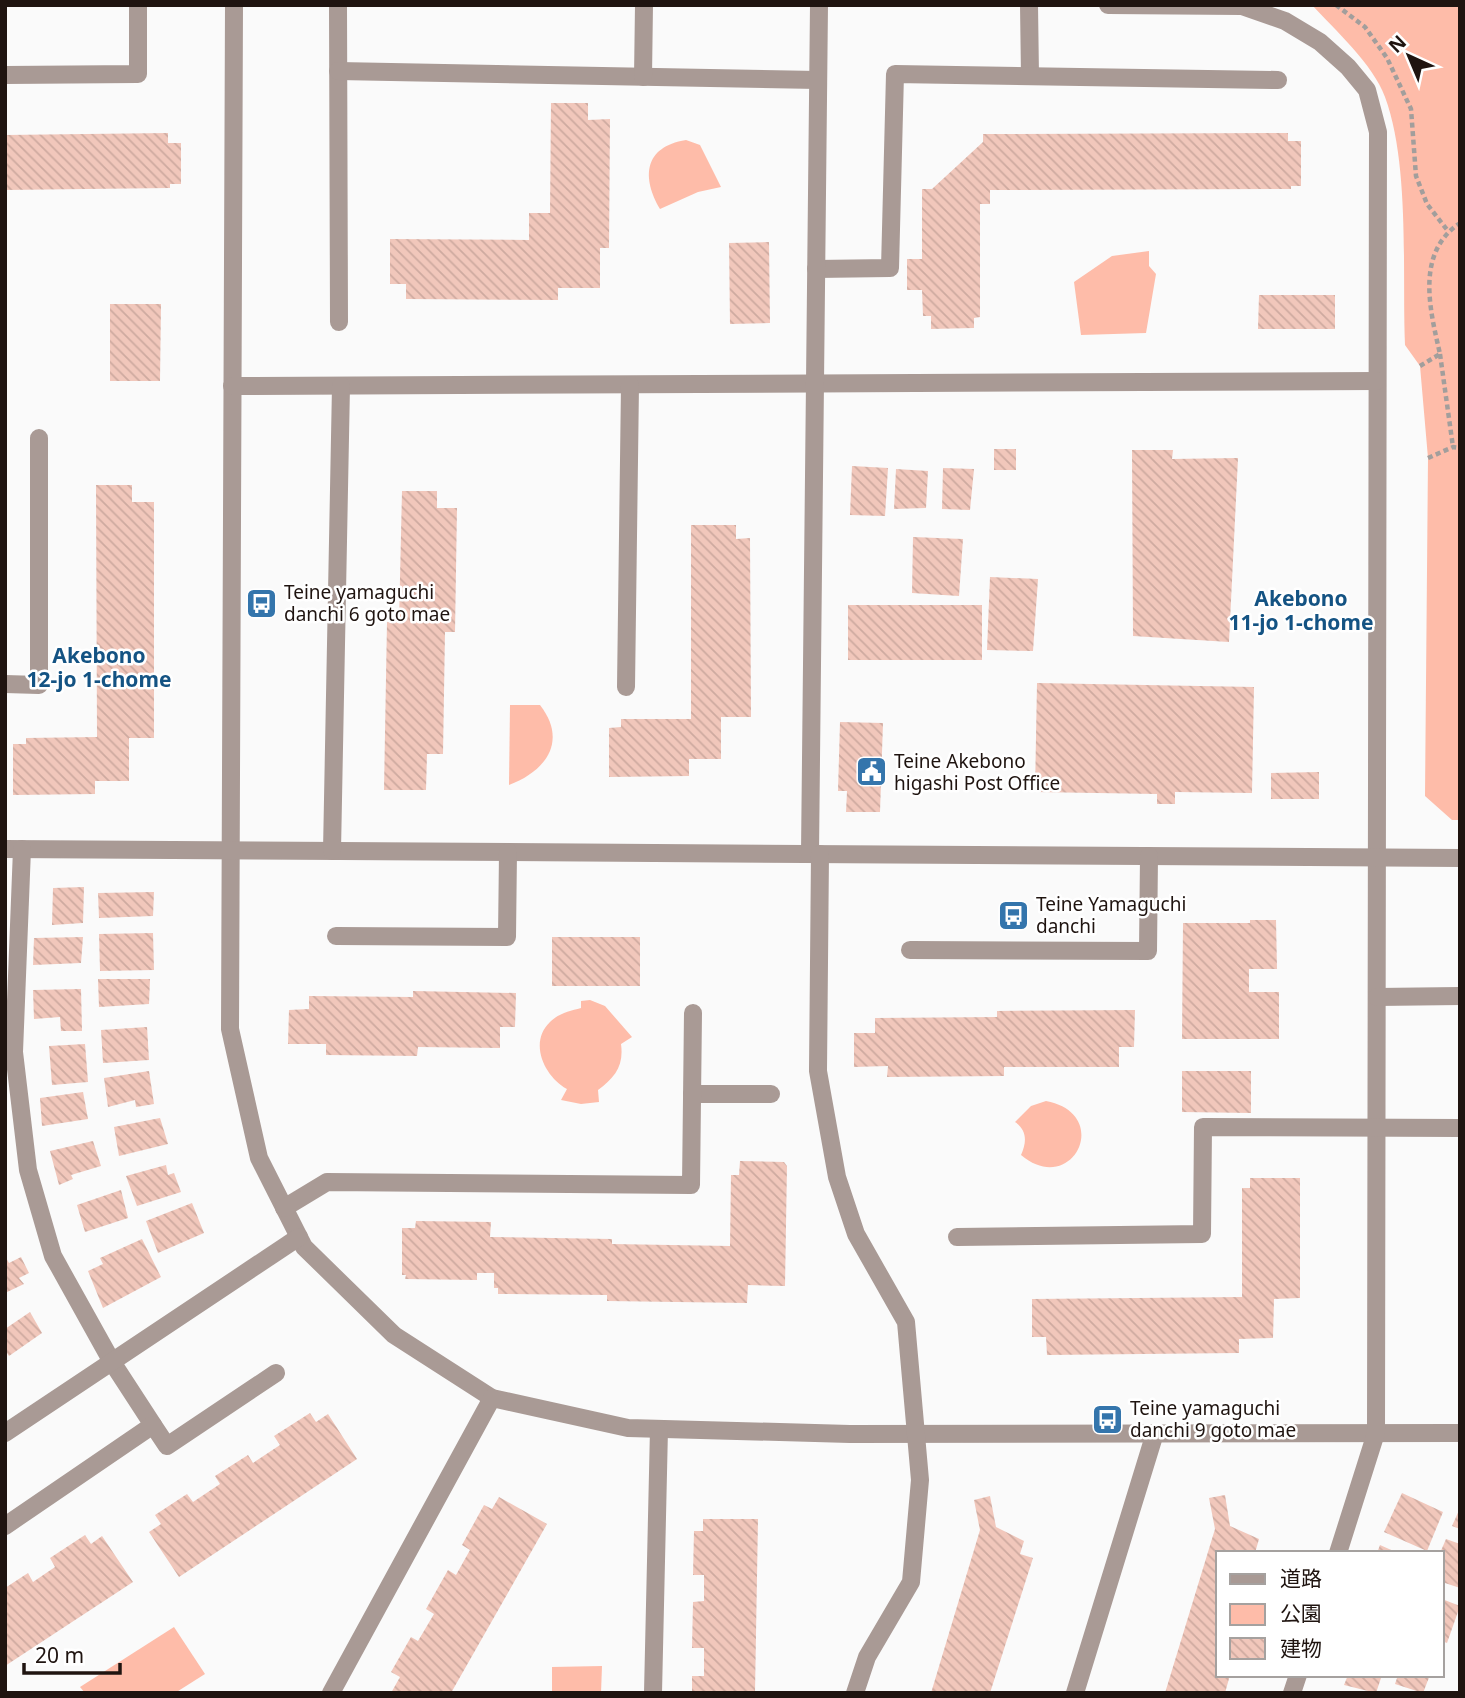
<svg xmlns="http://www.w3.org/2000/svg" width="1465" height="1698" font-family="'Noto Sans','Noto Sans JP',sans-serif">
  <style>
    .park { fill: #febca9 }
    .building { fill: url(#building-back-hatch) }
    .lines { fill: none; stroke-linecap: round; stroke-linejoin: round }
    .path { stroke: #a29e9c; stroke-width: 4.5; stroke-dasharray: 5 3.5; stroke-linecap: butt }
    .minor { stroke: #a99a95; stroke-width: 18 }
    .labels { text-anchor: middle; stroke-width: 5; stroke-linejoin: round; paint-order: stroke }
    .poi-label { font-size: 19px; fill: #1f1410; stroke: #fff; text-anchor: start }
    .neighbourhood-label { font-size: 21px; font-weight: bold; fill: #145383; stroke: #fff }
  </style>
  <defs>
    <pattern id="building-back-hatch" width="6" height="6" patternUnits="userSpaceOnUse" patternTransform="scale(1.75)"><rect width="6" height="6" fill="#f1c7bb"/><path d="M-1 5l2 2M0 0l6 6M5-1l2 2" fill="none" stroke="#ceaaa0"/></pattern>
  </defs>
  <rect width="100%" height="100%" fill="#fafafa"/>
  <g class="park">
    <path d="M1312 5H1460V820H1452L1425 796 1428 458 1420 366 1405 345C1402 271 1410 165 1385 97 1373 64 1335 30 1312 5Z"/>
    <path d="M686 140 700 145 721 187 698 192 660 209C642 178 643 147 686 140Z"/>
    <polygon points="1149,251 1149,266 1156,274 1146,333 1081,335 1074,282 1112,256"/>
    <path d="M510 705H540C568 741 546 771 509 785Z"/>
    <path d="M590 1000 605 1006 632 1037 621 1044C624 1066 615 1077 598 1090L599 1102 581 1104 561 1100 567 1089C545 1077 528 1043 550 1022 559 1013 570 1011 581 1008V1001Z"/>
    <path d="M1046 1101C1114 1114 1072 1198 1021 1155 1027 1142 1027 1130 1015 1122L1031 1106Z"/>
    <polygon points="174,1627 205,1674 175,1693 85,1693 80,1687"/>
    <polygon points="602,1666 601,1693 552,1693 552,1667"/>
  </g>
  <g class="building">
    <polygon points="551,103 588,103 588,120 610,119 609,248 600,248 600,288 558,288 558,300 406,299 406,284 390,284 390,239 529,240 529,213 550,213"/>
    <polygon points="168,133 168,143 181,143 181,184 170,184 170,188 5,190 5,135"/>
    <polygon points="1288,133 1288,141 1301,141 1301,186 1291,186 1291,189 990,190 990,204 980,204 980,317 974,318 974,328 931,329 931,316 923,316 922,290 907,290 907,259 922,259 922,189 932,189 983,142 983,134"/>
    <polygon points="769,242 770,323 730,324 729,243"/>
    <polygon points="1259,295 1335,295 1335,329 1258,329"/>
    <polygon points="110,304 161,304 160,381 110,381"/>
    <rect x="994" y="449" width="22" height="21"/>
    <polygon points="1132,450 1173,450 1172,459 1238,458 1229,642 1133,636"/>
    <polygon points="852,466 888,468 885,516 850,515"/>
    <polygon points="943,468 974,469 970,510 942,509"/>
    <polygon points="896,469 928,471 926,508 894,509"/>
    <polygon points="96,485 132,485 132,502 154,502 154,738 129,738 129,781 95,781 95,794 13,795 13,744 26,744 26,738 97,737"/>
    <polygon points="402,491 437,491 437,508 457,508 455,632 445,632 443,754 427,754 426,790 384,790 387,622 399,622"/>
    <polygon points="691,525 736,525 736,539 750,538 751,717 721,717 721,759 689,759 689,776 609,777 609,728 621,727 621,719 691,719"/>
    <polygon points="913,537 963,539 959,596 912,593"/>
    <polygon points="990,577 1038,579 1033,651 987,650"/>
    <rect x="848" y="605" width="134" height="55"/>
    <polygon points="1037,683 1254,687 1252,793 1175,792 1175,804 1157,804 1157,794 1035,792"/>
    <polygon points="840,722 883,723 880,812 846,812 847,791 838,791"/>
    <polygon points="1319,772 1319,799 1271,799 1271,773"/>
    <polygon points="84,887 83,923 52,925 53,888"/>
    <polygon points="154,892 153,916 99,918 98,893"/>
    <polygon points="1250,920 1276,920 1277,969 1249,969 1249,992 1279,992 1279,1039 1182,1039 1183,923 1250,923"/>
    <polygon points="153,933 154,970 100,971 99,934"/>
    <polygon points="83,937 81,963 33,965 34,938"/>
    <rect x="552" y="937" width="88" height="49"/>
    <polygon points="98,979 150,979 149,1004 99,1007"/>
    <polygon points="81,989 82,1031 61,1031 60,1017 34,1019 33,990"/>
    <polygon points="413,991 516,993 515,1027 500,1027 500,1048 418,1047 417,1056 326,1055 326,1044 288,1044 289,1010 309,1009 309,996 413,997"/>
    <polygon points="1135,1010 1134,1047 1119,1047 1119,1067 1004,1067 1004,1076 887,1077 888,1066 854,1067 854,1033 875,1033 875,1018 997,1017 997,1011"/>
    <polygon points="147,1027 149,1060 103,1063 101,1030"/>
    <polygon points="85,1044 88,1082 52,1085 49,1046"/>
    <polygon points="149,1071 154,1104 136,1107 135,1100 108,1107 104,1078"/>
    <polygon points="1182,1071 1251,1071 1251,1113 1182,1112"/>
    <polygon points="83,1092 88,1119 42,1126 40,1098"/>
    <polygon points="160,1118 168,1144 119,1156 114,1127"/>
    <polygon points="93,1141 101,1166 71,1175 73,1179 59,1185 50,1151"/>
    <polygon points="740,1161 784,1162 787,1166 785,1286 748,1285 747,1303 607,1301 607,1295 498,1294 498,1288 494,1288 494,1273 477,1273 477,1280 405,1279 406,1275 402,1275 402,1228 415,1228 416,1221 491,1222 490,1237 612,1239 612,1244 730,1246 731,1175 739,1175"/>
    <polygon points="166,1165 168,1175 174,1173 181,1192 137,1206 126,1176"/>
    <polygon points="1250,1178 1300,1178 1300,1298 1274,1299 1273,1338 1239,1339 1239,1353 1047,1355 1046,1337 1032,1337 1032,1299 1242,1297 1242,1188 1250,1188"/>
    <polygon points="121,1190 128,1218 85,1232 77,1205"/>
    <polygon points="192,1203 204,1233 158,1253 146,1221"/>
    <polygon points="142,1239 161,1277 103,1308 88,1271 103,1264 100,1258"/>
    <polygon points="5,1256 9,1263 21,1257 29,1273 19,1278 24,1284 5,1293"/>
    <polygon points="30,1312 42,1333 9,1356 5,1350 5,1329"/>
    <polygon points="310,1413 316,1422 328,1414 357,1459 179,1577 149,1532 161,1524 155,1515 187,1494 193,1502 220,1484 215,1476 248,1455 253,1463 280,1445 274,1436"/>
    <polygon points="1402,1493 1443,1512 1427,1551 1384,1532"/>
    <polygon points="1225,1495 1230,1526 1259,1539 1255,1553 1218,1553 1218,1675 1230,1675 1225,1693 1165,1693 1215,1529 1209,1498"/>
    <polygon points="990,1496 996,1527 1024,1541 1020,1554 1033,1558 990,1693 931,1693 980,1530 974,1500"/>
    <polygon points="499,1497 547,1524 451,1693 391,1693 400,1677 391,1672 411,1637 418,1641 434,1614 426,1609 448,1570 456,1575 470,1550 462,1545 484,1505 492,1509"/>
    <polygon points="1460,1508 1460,1529 1452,1526"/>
    <polygon points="703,1519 758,1519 755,1693 692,1693 692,1676 704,1676 704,1648 692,1648 693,1602 704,1601 704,1575 693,1575 694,1531 703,1531"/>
    <polygon points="85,1535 91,1544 102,1536 133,1582 5,1666 5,1588 28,1573 33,1582 55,1567 50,1558"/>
    <polygon points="1446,1539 1460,1544 1460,1588 1442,1582 1440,1553"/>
    <polygon points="1380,1545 1398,1553 1377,1553"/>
    <polygon points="1442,1599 1460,1606 1447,1643 1442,1641"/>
    <polygon points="1348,1675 1382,1675 1376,1693 1344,1685"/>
    <polygon points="1398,1675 1430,1675 1423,1693 1395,1684"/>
  </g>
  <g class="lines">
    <g class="path">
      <polyline points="1336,5 1365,27 1387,58 1411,109 1416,176 1427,204 1448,231"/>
      <polyline points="1440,354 1453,447"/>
      <path d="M1420 366 1440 354C1430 310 1415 253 1460 223"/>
      <polyline points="1428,458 1453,447 1460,448"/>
    </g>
    <g class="minor">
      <polyline points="234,5 230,1029 259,1158 304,1247 394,1335 492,1398 628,1428 850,1434 1460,1433"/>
      <polyline points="338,5 339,322"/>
      <polyline points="1029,5 1030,76"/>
      <polyline points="1108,5 1242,6 1285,21 1320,42 1348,67 1367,90 1378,132 1376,1433 1338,1553"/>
      <polyline points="338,71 818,80"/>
      <polyline points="5,75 138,74 138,5"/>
      <polyline points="643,77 644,5"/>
      <polyline points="816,269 890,268 895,74 1278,80"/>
      <polyline points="232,386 1377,381"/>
      <polyline points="5,684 39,685 39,438"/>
      <polyline points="626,687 630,385"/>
      <polyline points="5,849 1460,858"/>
      <polyline points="22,849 14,1052 28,1170 53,1256 112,1362 153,1425"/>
      <polyline points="332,851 341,386"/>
      <polyline points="810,853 819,5"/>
      <polyline points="820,854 818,1071 837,1177 856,1234 906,1322 920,1480 911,1582 867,1657 855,1693"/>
      <polyline points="336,936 507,937 508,852"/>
      <polyline points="910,950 1148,951 1149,856"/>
      <polyline points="1377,997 1460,996"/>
      <polyline points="692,1094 771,1094"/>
      <polyline points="284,1208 327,1182 691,1185 693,1013"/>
      <polyline points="957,1237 1202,1234 1203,1127 1460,1128"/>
      <polyline points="5,1433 299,1237"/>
      <polyline points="5,1526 153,1425 167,1446 276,1373"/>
      <polyline points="331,1693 492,1398"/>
      <polyline points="653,1693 659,1429"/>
      <polyline points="1075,1693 1155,1433"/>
      <polyline points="1292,1693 1298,1675"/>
    </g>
  </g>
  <defs>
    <symbol id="bus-square" viewBox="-11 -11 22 22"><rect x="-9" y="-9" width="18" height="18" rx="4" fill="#3475ac" stroke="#fff"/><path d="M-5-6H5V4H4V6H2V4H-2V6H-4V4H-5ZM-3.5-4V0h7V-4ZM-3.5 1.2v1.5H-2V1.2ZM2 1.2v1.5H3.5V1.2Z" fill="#fff"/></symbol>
    <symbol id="civic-square" viewBox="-11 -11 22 22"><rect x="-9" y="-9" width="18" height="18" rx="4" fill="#3475ac" stroke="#fff"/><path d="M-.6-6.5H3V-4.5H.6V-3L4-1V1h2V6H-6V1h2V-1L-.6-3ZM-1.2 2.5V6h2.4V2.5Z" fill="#fff"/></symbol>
  </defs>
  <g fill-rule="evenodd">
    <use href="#bus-square" x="244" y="586" width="35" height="35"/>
    <use href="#civic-square" x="854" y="754" width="35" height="35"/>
    <use href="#bus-square" x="996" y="898" width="35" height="35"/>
    <use href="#bus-square" x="1090" y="1402" width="35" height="35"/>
  </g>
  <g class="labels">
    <g class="poi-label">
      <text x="284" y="599">Teine yamaguchi<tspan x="284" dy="22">danchi 6 goto mae</tspan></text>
      <text x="894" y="768">Teine Akebono<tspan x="894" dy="22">higashi Post Office</tspan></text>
      <text x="1036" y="911">Teine Yamaguchi<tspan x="1036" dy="22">danchi</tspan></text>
      <text x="1130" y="1415">Teine yamaguchi<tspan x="1130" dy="22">danchi 9 goto mae</tspan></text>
    </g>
    <g class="neighbourhood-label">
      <text x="1301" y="606">Akebono<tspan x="1301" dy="24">11-jo 1-chome</tspan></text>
      <text x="99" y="663">Akebono<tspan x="99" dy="24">12-jo 1-chome</tspan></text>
    </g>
  </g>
  <rect width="1465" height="1698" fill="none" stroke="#1f1410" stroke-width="14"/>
  <rect x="1216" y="1551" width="228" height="126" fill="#ffffff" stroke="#a5a19f" stroke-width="2"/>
  <rect x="1230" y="1574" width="35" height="10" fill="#a99a95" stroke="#a5a19f" stroke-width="2"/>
  <text x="1280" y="1586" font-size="21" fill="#1f1410">道路</text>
  <rect x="1230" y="1604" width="35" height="21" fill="#febca9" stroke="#a5a19f" stroke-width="2"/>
  <text x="1280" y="1621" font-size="21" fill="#1f1410">公園</text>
  <rect x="1230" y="1638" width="35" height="21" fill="url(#building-back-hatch)" stroke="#a5a19f" stroke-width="2"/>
  <text x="1280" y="1656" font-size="21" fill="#1f1410">建物</text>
  <g transform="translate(1409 56) rotate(316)" stroke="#ffffff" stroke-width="5" paint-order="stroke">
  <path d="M0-5L12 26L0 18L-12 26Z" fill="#1f1410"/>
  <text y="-10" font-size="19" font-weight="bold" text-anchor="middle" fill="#1f1410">N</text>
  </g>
  <path d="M24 1663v10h96v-10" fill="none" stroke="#1f1410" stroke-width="3.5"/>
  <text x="35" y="1663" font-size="21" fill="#1f1410" stroke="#ffffff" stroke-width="5" paint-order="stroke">20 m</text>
</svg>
